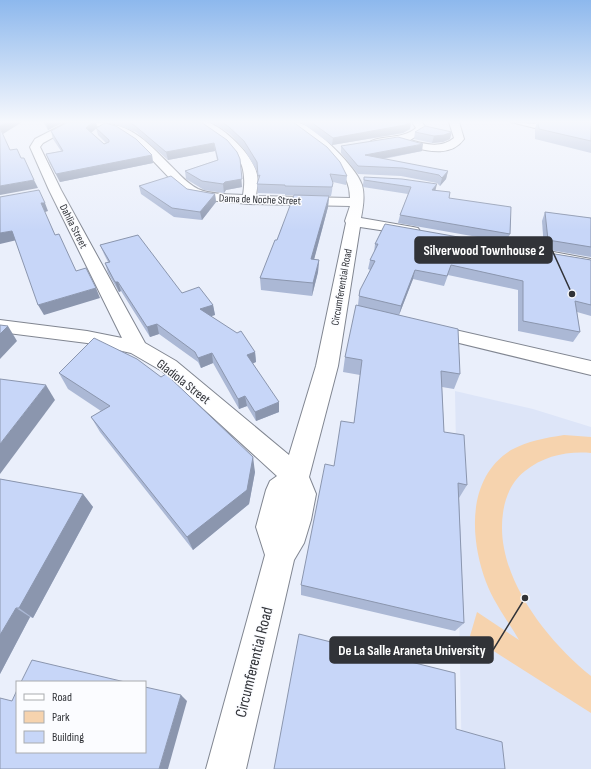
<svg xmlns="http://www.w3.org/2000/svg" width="591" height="769" font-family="'Sofia Sans Condensed',sans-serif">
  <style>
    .built { fill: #dde5f8 }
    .green { fill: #f6d3ae }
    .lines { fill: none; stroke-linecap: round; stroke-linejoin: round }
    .lane-casing { stroke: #818691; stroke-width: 2 }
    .street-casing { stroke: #818691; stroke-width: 2 }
    .lane { fill: #fff; fill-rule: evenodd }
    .street { fill: #fff; fill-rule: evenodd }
    .wall { fill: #abb8d5; fill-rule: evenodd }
    .shaded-wall { fill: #8b96ae }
    .building { fill: #c7d6f8; stroke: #8b96ae }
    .labels { text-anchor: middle; stroke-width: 3; stroke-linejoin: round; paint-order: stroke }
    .far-street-label { font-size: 11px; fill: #313338; stroke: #fbfcff }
    .street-label { font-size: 13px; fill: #313338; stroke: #fbfcff }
    .near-street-label { font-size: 16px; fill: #313338; stroke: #fbfcff }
    .leader { fill: none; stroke: #313338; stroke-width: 1.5 }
    .callout-dot { fill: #313338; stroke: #fbfcff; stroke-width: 1.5 }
    .callout { fill: #313338; stroke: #313338; stroke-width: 1.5 }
    .callout-label { font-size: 14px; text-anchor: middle; font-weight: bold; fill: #fff }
  </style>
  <rect width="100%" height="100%" fill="#eaeffb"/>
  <polygon class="built" points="455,391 533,409 591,427 591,769 462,769"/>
  <path class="green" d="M564 435 591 437V453C567 451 544 456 525 471 512 481 505 497 503 513 494 574 546 640 591 676V713L470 636 477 612 519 640C508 621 494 603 486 582 470 539 466 478 511 450 528 441 545 438 564 435Z"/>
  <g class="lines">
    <defs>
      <polygon id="lane" points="511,122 534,124 538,122 544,122 535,128"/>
      <g id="street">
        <path d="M68 122H81L43 143 40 147 61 190 145 343 176 361 289 455 316 366 346 223 345 221 350 206 249 204 207 200 189 195 179 188 139 146 119 132 89 124 87 122C131 122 143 138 172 167 180 175 188 184 198 189 211 195 229 194 243 195 248 164 238 151 212 134 207 130 199 127 194 122 198 122 203 121 207 122 225 128 251 154 256 171 259 179 257 188 256 196L350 198C350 170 325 150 304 135 299 131 291 127 286 122 290 122 295 121 299 123 317 128 356 167 362 185 365 196 363 207 361 218L413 227 418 228 420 231 418 234 413 235 360 227 338 366 309 477 316 494 311 520 304 543 294 560 246 769H206L265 555 256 527 266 490 270 481 277 476 162 371 131 353 87 343 0 332V320L87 331 122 338 49 190 30 147 35 139Z"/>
        <path d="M412 122H422L426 128 420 134 410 140C425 144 440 149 454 138L449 122H459L464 139C452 156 430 152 413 147 408 146 403 143 398 143 390 143 375 150 369 143 376 135 403 140 416 128Z"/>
        <polygon points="494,241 591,259 591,269 489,249 486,246 489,243"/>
        <polygon points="429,324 591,361 591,375 422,334 419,330 422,326"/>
      </g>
    </defs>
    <use href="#lane" class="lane-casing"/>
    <use href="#street" class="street-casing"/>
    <use href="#lane" class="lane"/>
    <use href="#street" class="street"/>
  </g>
  <g class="wall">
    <polygon points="43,122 64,122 48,130"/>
    <path d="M96 122 97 127 152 155 153 163 60 182 49 162 46 154 61 151 53 139 51 131ZM96 128 98 135 106 143 104 144 91 133Z"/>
    <polygon points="108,122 201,122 242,187 226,190 224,193 204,190 186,179 185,171 217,160 215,151 168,160 136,132 115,124"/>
    <polygon points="211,122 293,122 347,176 346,185 333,182 332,191 331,196 285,195 285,194 258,193 257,184 259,181 257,171 244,149 230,134 215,124"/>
    <polygon points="301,122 411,122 410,129 403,133 332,145"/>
    <polygon points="537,122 591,122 591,153 535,139 535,129"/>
    <polygon points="415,132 450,139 443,142 432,143 414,139"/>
    <polygon points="341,146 422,151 384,159 448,171 446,179 440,186 437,183 401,176 358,174 341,153"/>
    <polygon points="364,177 436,190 449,198 510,234 506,242 398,223 400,215 408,194 363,187 363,185"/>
    <polygon points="139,186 187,189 215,194 216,202 202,220 174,217 141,194"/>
    <polygon points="329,196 328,207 314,259 319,260 318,272 312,296 261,290 260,278 277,240"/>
    <polygon points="545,212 591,218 591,257 544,249 542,221"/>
    <polygon points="375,244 509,248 548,256 549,253 591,260 591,316 577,312 580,332 573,342 518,331 518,290 448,275 444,286 413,279 399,315 460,374 454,389 442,387 444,432 467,485 459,498 464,623 455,631 301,595 301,585 334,466 354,423 360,375 343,372 345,357 358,305 359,296 370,270 368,269 370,260 374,253"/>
    <polygon points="100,245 182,293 213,305 215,315 211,316 255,352 256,362 253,363 279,412 256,421 247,406 239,409 213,363 201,368 198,362 159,334 150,337 121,291 119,292 108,273 105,263 108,262 104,254"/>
    <polygon points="59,373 255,472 249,504 193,550 100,432 91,417 101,411 68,389"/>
    <polygon points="0,479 83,494 93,507 33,618 30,617 0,674"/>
  </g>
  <g class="shaded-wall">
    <polygon points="6,122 22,122 3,134 0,128 0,126"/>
    <polygon points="47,122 64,122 48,130 46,123"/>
    <polygon points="93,122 96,122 97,128 88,135 86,128"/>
    <polygon points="411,122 410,129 403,133 332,145 333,138"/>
    <polygon points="452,132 450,139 443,142 432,143 434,136"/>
    <polygon points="214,143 215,151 168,160 166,152"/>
    <polygon points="423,144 422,151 364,162 365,155"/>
    <polygon points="152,155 153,163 60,182 56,174"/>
    <polygon points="240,159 242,187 226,190 224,193 223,184"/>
    <polygon points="448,171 446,179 440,186 442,178"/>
    <polygon points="34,180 38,188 0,195 0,186"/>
    <polygon points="437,184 435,192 432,190"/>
    <polygon points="215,194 216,202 202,220 200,212"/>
    <polygon points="329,196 328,207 311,271 311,259"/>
    <polygon points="41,203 45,203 48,211 45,212"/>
    <polygon points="12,231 17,240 0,244 0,233"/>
    <polygon points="319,260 318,272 312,296 313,283"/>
    <polygon points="415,270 413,279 399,315 401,306"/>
    <polygon points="115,282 118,282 121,291 119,292"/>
    <polygon points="96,288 100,298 44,315 38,305"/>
    <polygon points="213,305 215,315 202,319 200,309"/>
    <polygon points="157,324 159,334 150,337 147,327"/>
    <polygon points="8,326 17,341 0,359 0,334"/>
    <polygon points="255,352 256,362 249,365 247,355"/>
    <polygon points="212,353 213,363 201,368 198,358"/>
    <polygon points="46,385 55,400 0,474 0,444"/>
    <polygon points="245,396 247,406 239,409 238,399"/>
    <polygon points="279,402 279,412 256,421 255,412"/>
    <polygon points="253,457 255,472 249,504 193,550 187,537"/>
    <polygon points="83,494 93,507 33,618 19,608"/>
    <polygon points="16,608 30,617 0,674 0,635"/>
    <polygon points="181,695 187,701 168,769 159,769"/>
  </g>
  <g class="building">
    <polygon points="0,122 6,122 0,126"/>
    <polygon points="68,122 93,122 86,128 104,144 109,142 109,140 96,128 105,123 116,126 136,139 152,155 56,174 46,154 63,151 51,131"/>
    <polygon points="128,122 201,122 227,140 237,152 240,159 242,179 225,182 223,184 202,181 185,171 218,160 214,143 166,152 134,125"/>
    <polygon points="222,122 293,122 327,147 340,162 347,176 330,174 333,183 332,187 285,186 285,185 257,184 260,175 258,176 257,162 244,141 229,127"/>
    <polygon points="311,122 410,122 405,125 333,138"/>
    <polygon points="538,122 591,122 591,141 539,129"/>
    <polygon points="425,126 452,132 444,135 434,136 415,132"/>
    <polygon points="0,128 10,150 17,149 21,158 24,158 34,180 0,186"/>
    <polygon points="398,137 423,144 365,155 448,171 442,178 439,175 403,168 358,166 341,146"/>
    <polygon points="171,176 187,189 215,194 200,212 172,208 139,186"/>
    <polygon points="364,177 402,179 437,184 432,190 450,192 449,198 511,207 510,234 400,215 411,187 364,180"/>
    <polygon points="39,190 45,203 41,203 55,235 59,234 76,271 86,268 96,288 38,305 12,231 0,233 0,197"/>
    <polygon points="294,195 329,196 311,259 319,260 313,283 260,278 275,240 277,240"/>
    <polygon points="545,212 591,218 591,247 548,240"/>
    <polygon points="385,224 509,246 509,248 550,257 549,253 591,260 591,305 575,301 580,332 523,321 523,281 451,265 447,276 415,270 401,306 359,296 360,290 375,261 370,260 378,244 375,244"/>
    <polygon points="138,235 182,293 199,287 213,305 200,309 237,333 241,331 255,352 247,355 279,402 255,412 245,396 238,399 212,353 198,358 195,352 157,324 147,327 118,282 115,282 105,263 110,262 100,245"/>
    <polygon points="356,305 458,329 460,374 441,371 444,432 464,435 467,485 458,483 464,623 301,585 325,464 334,466 341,421 354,423 362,360 345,357"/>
    <polygon points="0,325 8,326 0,334"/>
    <polygon points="94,338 137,359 161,377 166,374 253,457 247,490 187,537 91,417 110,406 59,373"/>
    <polygon points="0,379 46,385 0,444"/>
    <polygon points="0,479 83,494 19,608 16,608 0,635"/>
    <polygon points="299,634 455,673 456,729 502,742 505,769 274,769"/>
    <polygon points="32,660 125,682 21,682"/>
    <polygon points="145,687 181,695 159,769 0,769 0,698 12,701 17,690 17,752 145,752"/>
  </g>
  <linearGradient id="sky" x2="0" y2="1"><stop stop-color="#8db8ed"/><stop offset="0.53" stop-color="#f6f8fd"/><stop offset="1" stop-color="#f6f8fd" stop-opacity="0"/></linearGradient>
  <rect width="591" height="230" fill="url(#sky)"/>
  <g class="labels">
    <g class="far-street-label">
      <text transform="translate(260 199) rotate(2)" y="4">Dama de Noche Street</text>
      <text transform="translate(74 226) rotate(63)" y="4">Dahlia Street</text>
      <text transform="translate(341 287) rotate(-80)" y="4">Circumferential Road</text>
    </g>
    <g class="street-label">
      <text transform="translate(184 381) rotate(38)" y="5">Gladiola Street</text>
    </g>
    <g class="near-street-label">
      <text transform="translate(253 662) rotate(-76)" y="6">Circumferential Road</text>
    </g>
  </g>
  <path class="leader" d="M572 294L552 250M525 598L493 650"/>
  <g class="callout-dot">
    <circle cx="572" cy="294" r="4"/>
    <circle cx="525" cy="598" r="4"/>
  </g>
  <g class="callout">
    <rect x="415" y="237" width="137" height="26" rx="4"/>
    <rect x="330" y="637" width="163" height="26" rx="4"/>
  </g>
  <g class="callout-label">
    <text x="484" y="255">Silverwood Townhouse 2</text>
    <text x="412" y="655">De La Salle Araneta University</text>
  </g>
  <rect x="16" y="681" width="130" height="72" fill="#fbfcff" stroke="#aaacaf"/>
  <rect x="24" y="694" width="20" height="6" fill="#ffffff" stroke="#aaacaf"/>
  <text x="52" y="701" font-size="12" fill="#313338">Road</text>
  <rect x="24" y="711" width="20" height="12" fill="#f6d3ae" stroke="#aaacaf"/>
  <text x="52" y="721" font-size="12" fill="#313338">Park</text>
  <rect x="24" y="731" width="20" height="12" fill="#c7d6f8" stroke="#aaacaf"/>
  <text x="52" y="741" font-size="12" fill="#313338">Building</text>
</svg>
